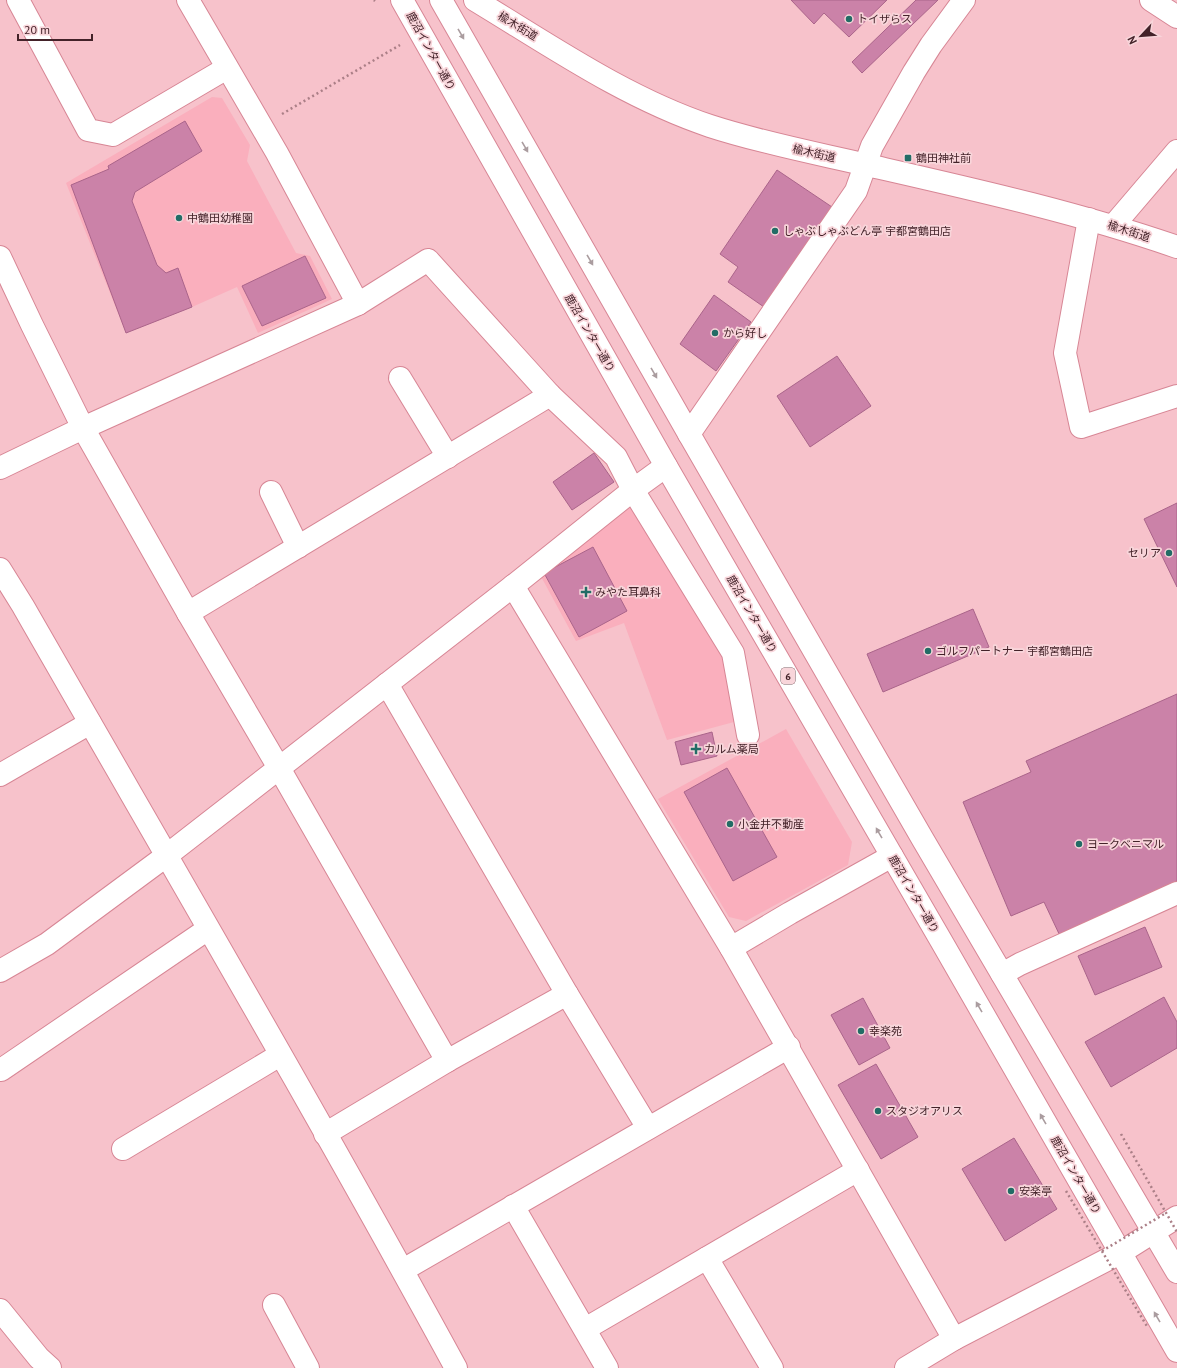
<svg xmlns="http://www.w3.org/2000/svg" width="1177" height="1368" font-family="'PT Sans','Noto Sans JP',sans-serif">
  <style>
    .built { fill: #faafbd }
    .building { fill: #cb82a8; stroke: #aa648a }
    .lines { fill: none; stroke-linecap: round; stroke-linejoin: round }
    .minor-casing { stroke: #d78695; stroke-width: 24 }
    .major-casing { stroke: #d78695; stroke-width: 24 }
    .path { stroke: #ab7f87; stroke-width: 2.5; stroke-dasharray: 2 3; stroke-linecap: butt }
    .minor { stroke: #fff; stroke-width: 22 }
    .major { stroke: #fff; stroke-width: 22 }
    .path-bridge { stroke: #ab7f87; stroke-width: 2.5; stroke-dasharray: 2 3; stroke-linecap: butt }
    .oneway { fill: #aa9c9f }
    .poi-dot { fill: #226c66; stroke: #f8d5da; stroke-width: 1.5 }
    .labels { text-anchor: middle; stroke-width: 3.5; stroke-linejoin: round; paint-order: stroke }
    .shield { fill: #f8d5da; stroke: #79585e; stroke-width: 1 }
    .shield-label { font-size: 10px; font-weight: bold; fill: #432229 }
    .poi-label { font-size: 11px; fill: #432229; stroke: #f8d5da; text-anchor: start }
    .street-label { font-size: 11px; fill: #432229; stroke: #f8d5da }
  </style>
  <rect width="100%" height="100%" fill="#f7c2cb"/>
  <g class="built">
    <polygon points="212,97 222,98 250,145 247,161 296,253 310,256 332,299 258,333 237,287 192,307 126,333 66,183"/>
    <polygon points="628,502 724,659 734,722 667,740 624,623 576,641 538,571"/>
    <polygon points="786,729 852,842 848,865 746,921 729,917 658,799"/>
  </g>
  <g class="building">
    <polygon points="791,0 887,0 849,37 824,13 814,24"/>
    <polygon points="916,0 938,0 862,73 852,62"/>
    <polygon points="185,121 202,151 135,192 132,201 157,265 166,273 178,268 192,307 126,333 71,185 109,169 108,166"/>
    <polygon points="777,170 832,207 764,307 728,282 738,267 720,254"/>
    <polygon points="305,256 326,298 262,326 242,286"/>
    <polygon points="714,295 751,322 716,371 680,344"/>
    <polygon points="837,356 871,406 810,447 777,396"/>
    <polygon points="594,453 614,482 572,510 553,482"/>
    <polygon points="1177,503 1177,587 1144,519"/>
    <polygon points="593,547 627,611 579,637 544,573"/>
    <polygon points="973,609 989,647 883,692 867,654"/>
    <polygon points="1177,694 1177,886 1061,938 1044,902 1011,916 963,802 1031,772 1026,761"/>
    <polygon points="712,732 717,756 681,765 675,742"/>
    <polygon points="727,768 777,857 733,881 684,792"/>
    <polygon points="1145,927 1162,967 1095,995 1078,956"/>
    <polygon points="1164,997 1177,1022 1177,1048 1111,1087 1085,1042"/>
    <polygon points="863,998 890,1048 859,1065 831,1015"/>
    <polygon points="876,1064 918,1137 881,1159 838,1085"/>
    <polygon points="1014,1138 1057,1209 1005,1241 962,1169"/>
  </g>
  <g class="lines">
    <defs>
      <g id="minor">
        <polyline points="18,0 88,130 113,135 227,68"/>
        <polyline points="188,0 277,153 358,304"/>
        <path d="M475 0C551 46 626 98 710 126 762 143 815 153 867 165 972 189 1076 212 1177 247"/>
        <polyline points="1151,0 1177,17"/>
        <polyline points="1089,219 1065,353 1081,427 1177,396"/>
        <polyline points="1113,226 1177,151"/>
        <polyline points="0,257 32,325 83,428 188,613 279,768 447,1061"/>
        <polyline points="400,378 448,457"/>
        <polyline points="689,434 856,191 872,146 914,72 931,45 964,0"/>
        <polyline points="0,468 83,428 358,304 428,260 550,395 616,457 633,490 733,653 748,735"/>
        <polyline points="271,492 298,547"/>
        <path d="M0 569 23 606C168 859 316 1111 456 1368"/>
        <polyline points="513,586 731,948 954,1339"/>
        <polyline points="188,613 550,395"/>
        <polyline points="387,684 567,994"/>
        <polyline points="0,775 90,723"/>
        <polyline points="731,948 790,913 892,856"/>
        <polyline points="0,971 47,944 166,856 513,586 633,490 666,466"/>
        <polyline points="1002,974 1020,964 1177,893"/>
        <polyline points="1,1070 208,929"/>
        <polyline points="325,1134 447,1061 567,994 648,1128"/>
        <polyline points="123,1149 280,1055"/>
        <polyline points="513,1206 607,1368"/>
        <polyline points="707,1258 772,1368"/>
        <polyline points="403,1270 789,1047"/>
        <polyline points="274,1305 308,1368"/>
        <polyline points="0,1310 39,1358 50,1368"/>
        <polyline points="585,1329 858,1170"/>
        <polyline points="906,1368 954,1339 1120,1253 1177,1217"/>
      </g>
      <g id="major">
        <polyline points="402,0 666,466 943,944 1177,1351"/>
        <polyline points="441,0 689,434 922,838 1177,1272"/>
      </g>
    </defs>
    <use href="#minor" class="minor-casing"/>
    <use href="#major" class="major-casing"/>
    <g class="path">
      <polyline points="374,0 375,1"/>
      <polyline points="282,114 400,45"/>
    </g>
    <use href="#minor" class="minor"/>
    <use href="#major" class="major"/>
    <g class="path-bridge">
      <polyline points="1121,1134 1177,1232"/>
      <polyline points="1066,1191 1148,1328"/>
      <polyline points="1102,1251 1166,1213"/>
    </g>
  </g>
  <defs><path id="oneway-solid" d="M-6-.8H1V-3.2L6.5 0L1 3.2V.8H-6Z"/></defs>
  <g class="oneway">
    <use href="#oneway-solid" transform="translate(461 34) rotate(60)"/>
    <use href="#oneway-solid" transform="translate(525 147) rotate(60)"/>
    <use href="#oneway-solid" transform="translate(590 260) rotate(60)"/>
    <use href="#oneway-solid" transform="translate(654 373) rotate(60)"/>
    <use href="#oneway-solid" transform="translate(879 833) rotate(-120)"/>
    <use href="#oneway-solid" transform="translate(979 1007) rotate(-120)"/>
    <use href="#oneway-solid" transform="translate(1043 1119) rotate(-120)"/>
    <use href="#oneway-solid" transform="translate(1157 1317) rotate(-120)"/>
  </g>
  <g class="poi-dot">
    <circle cx="849" cy="19" r="4"/>
    <rect x="904" y="154" width="8" height="8" rx="2"/>
    <circle cx="179" cy="218" r="4"/>
    <circle cx="775" cy="231" r="4"/>
    <circle cx="715" cy="333" r="4"/>
    <circle cx="1169" cy="553" r="4"/>
    <path d="M584 586h4v4h4v4h-4v4h-4v-4h-4v-4h4z"/>
    <circle cx="928" cy="651" r="4"/>
    <path d="M694 743h4v4h4v4h-4v4h-4v-4h-4v-4h4z"/>
    <circle cx="730" cy="824" r="4"/>
    <circle cx="1079" cy="844" r="4"/>
    <circle cx="861" cy="1031" r="4"/>
    <circle cx="878" cy="1111" r="4"/>
    <circle cx="1011" cy="1191" r="4"/>
  </g>
  <g class="labels">
    <rect class="shield" x="781" y="668" width="14" height="16" rx="3"/>
    <g class="shield-label">
      <text x="788" y="680">6</text>
    </g>
    <g class="poi-label">
      <text x="857" y="23">トイザらス</text>
      <text x="916" y="162">鶴田神社前</text>
      <text x="187" y="222">中鶴田幼稚園</text>
      <text x="783" y="235">しゃぶしゃぶどん亭 宇都宮鶴田店</text>
      <text x="723" y="337">から好し</text>
      <text x="1161" y="557" text-anchor="end">セリア</text>
      <text x="595" y="596">みやた耳鼻科</text>
      <text x="936" y="655">ゴルフパートナー 宇都宮鶴田店</text>
      <text x="704" y="753">カルム薬局</text>
      <text x="738" y="828">小金井不動産</text>
      <text x="1087" y="848">ヨークベニマル</text>
      <text x="869" y="1035">幸楽苑</text>
      <text x="886" y="1115">スタジオアリス</text>
      <text x="1019" y="1195">安楽亭</text>
    </g>
    <g class="street-label">
      <text transform="translate(518 26) rotate(31)" y="4">楡木街道</text>
      <text transform="translate(431 51) rotate(61)" y="4">鹿沼インター通り</text>
      <text transform="translate(814 153) rotate(13)" y="4">楡木街道</text>
      <text transform="translate(1129 231) rotate(18)" y="4">楡木街道</text>
      <text transform="translate(590 333) rotate(60)" y="4">鹿沼インター通り</text>
      <text transform="translate(752 614) rotate(60)" y="4">鹿沼インター通り</text>
      <text transform="translate(914 894) rotate(60)" y="4">鹿沼インター通り</text>
      <text transform="translate(1076 1175) rotate(60)" y="4">鹿沼インター通り</text>
    </g>
  </g>
  <g transform="translate(1141 36) rotate(244)" stroke="#f8d5da" stroke-width="3" paint-order="stroke">
  <path d="M0-3L7 15L0 10L-7 15Z" fill="#432229"/>
  <text y="-6" font-size="11" font-weight="bold" text-anchor="middle" fill="#432229">N</text>
  </g>
  <path d="M18 34v6h74v-6" fill="none" stroke="#432229" stroke-width="2"/>
  <text x="24" y="34" font-size="12" fill="#432229" stroke="#f8d5da" stroke-width="3" paint-order="stroke">20 m</text>
</svg>
